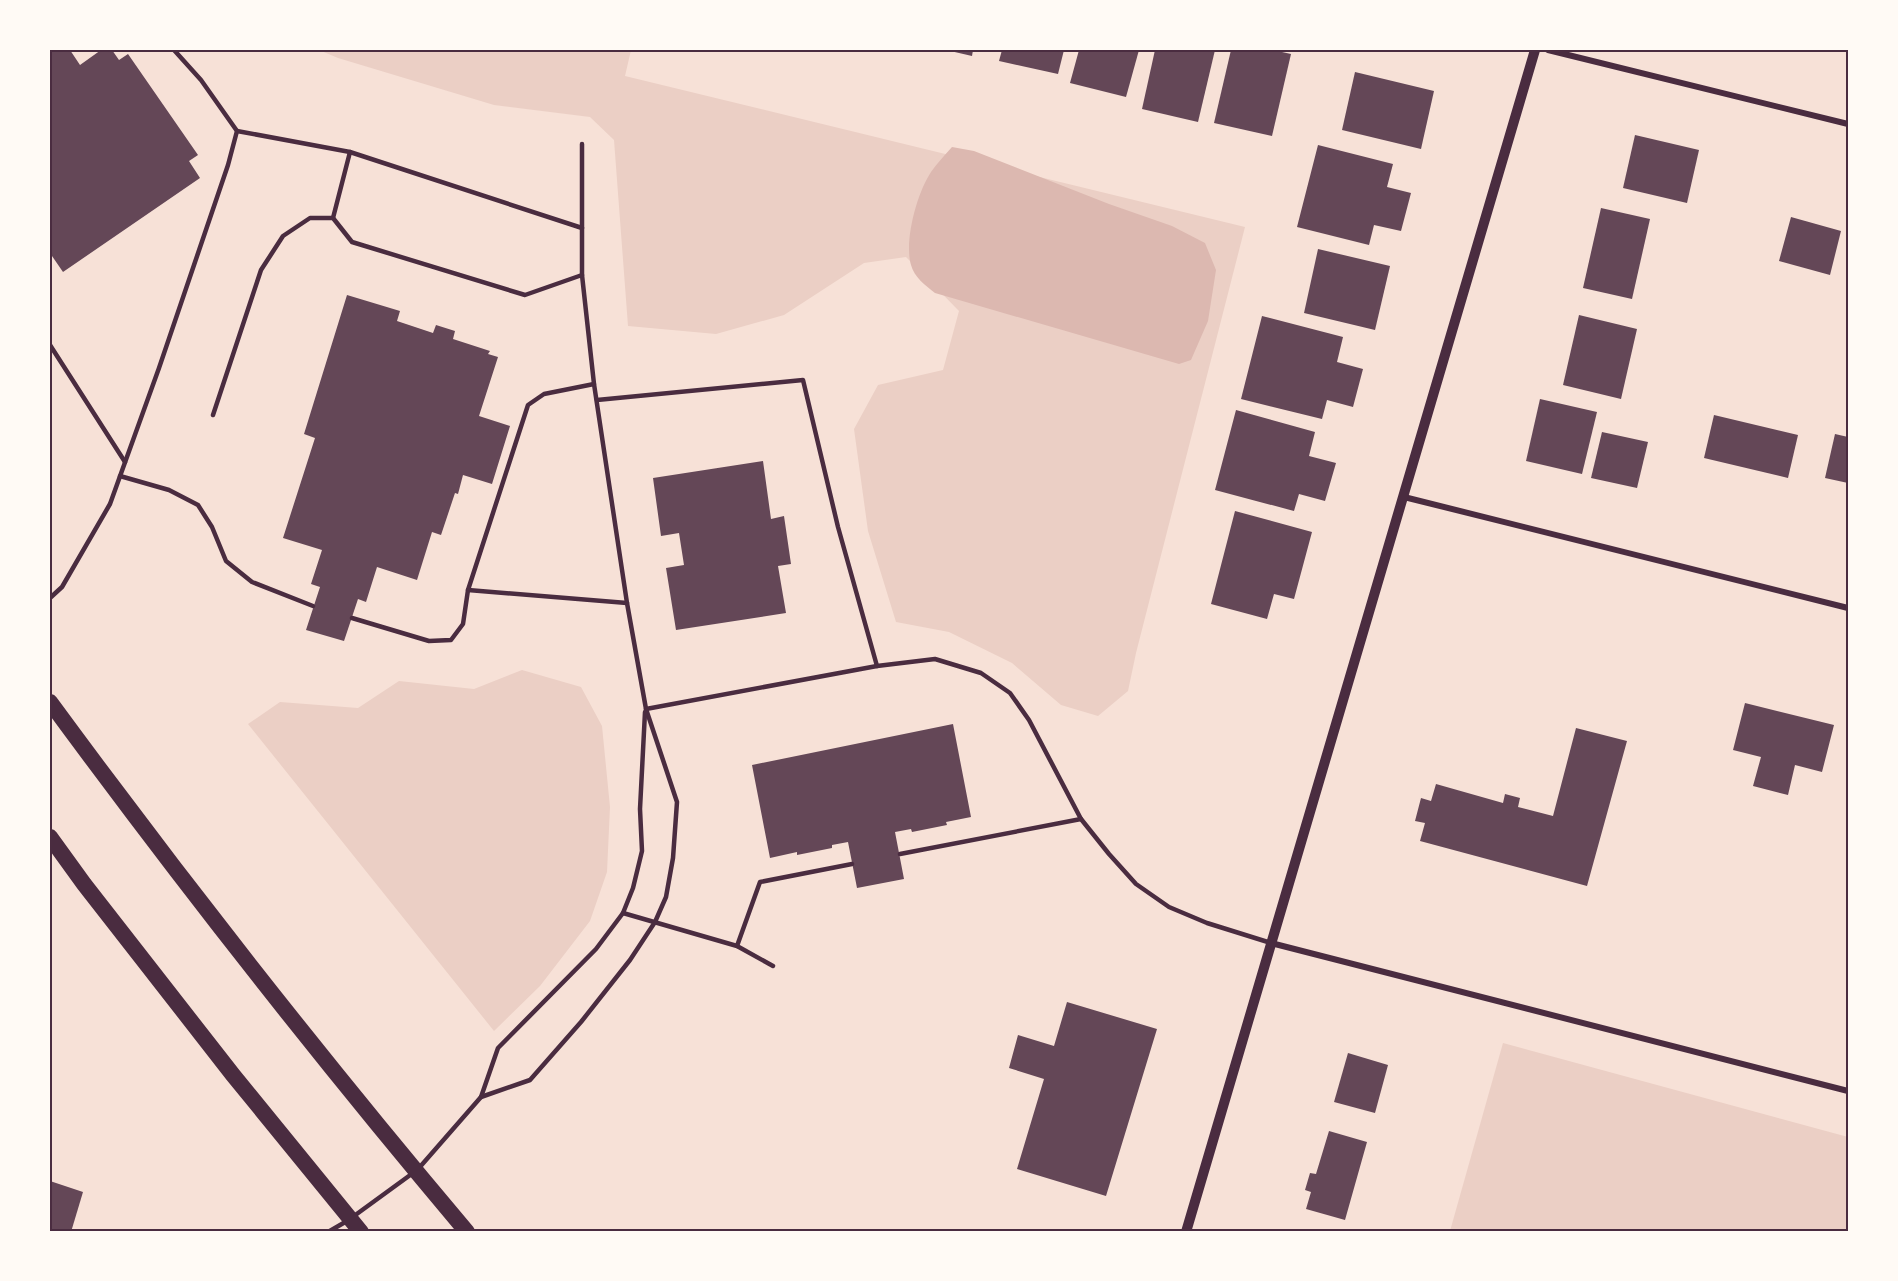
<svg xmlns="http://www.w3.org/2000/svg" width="1898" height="1281" font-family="'Work Sans',sans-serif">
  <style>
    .green { fill: #ebcfc5 }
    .water { fill: #dcb8b0 }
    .building { fill: #644757 }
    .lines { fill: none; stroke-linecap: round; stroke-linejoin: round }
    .service { stroke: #4a2c40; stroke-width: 4.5 }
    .minor { stroke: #4a2c40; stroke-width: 6 }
    .tertiary { stroke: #4a2c40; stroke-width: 10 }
    .trunk { stroke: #4a2c40; stroke-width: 16 }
    .neatline { fill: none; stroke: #4a2c40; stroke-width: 2 }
  </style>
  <rect width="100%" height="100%" fill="#f7e1d7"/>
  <g class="green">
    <polygon points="319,50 631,50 625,76 1245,227 1136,653 1128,691 1098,716 1061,705 1012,663 949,632 896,622 868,531 854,429 878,385 943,370 959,311 906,257 864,263 784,315 716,334 628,326 614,140 590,117 494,105 338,58"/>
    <polygon points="522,670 581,687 602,726 610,807 607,872 590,921 540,986 494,1031 248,724 280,702 358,708 399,681 474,689"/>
    <polygon points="1503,1043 1848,1137 1848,1231 1450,1231"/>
  </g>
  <path class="water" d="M952 147 974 151 1109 204 1172 226 1205 243 1216 270 1208 321 1191 360 1179 364 935 293C926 286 914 277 911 265 904 241 917 193 931 172 937 163 945 155 952 147Z"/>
  <g class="building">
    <polygon points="50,50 70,50 80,65 101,50 112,50 119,60 128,54 198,155 189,161 200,178 63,272 52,256 50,258"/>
    <polygon points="946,50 973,50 972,56"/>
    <polygon points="1002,50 1064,50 1058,74 999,61"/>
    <polygon points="1079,50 1139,50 1126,97 1070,83"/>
    <polygon points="1155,50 1215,50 1198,122 1142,109"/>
    <polygon points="1231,50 1273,50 1291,54 1272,136 1214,123"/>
    <polygon points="1355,72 1434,91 1421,149 1342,130"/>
    <polygon points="1635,135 1699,150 1687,203 1623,188"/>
    <polygon points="1318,145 1393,164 1387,187 1411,193 1401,231 1374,225 1369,245 1297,227"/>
    <polygon points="1601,208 1650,219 1632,299 1583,288"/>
    <polygon points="1791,217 1841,231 1830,275 1779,261"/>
    <polygon points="1318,249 1390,266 1375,330 1304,313"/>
    <polygon points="347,295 400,311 397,321 433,333 436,325 455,331 453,339 490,351 488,354 498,357 479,416 510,426 492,484 463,475 458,494 455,493 441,535 432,532 417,580 377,567 366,602 358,599 344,641 306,630 320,587 311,584 322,550 283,538 315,438 304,434"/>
    <polygon points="1579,315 1637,329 1621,399 1563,385"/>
    <polygon points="1262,316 1343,337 1337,362 1363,369 1353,407 1327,400 1322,419 1241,399"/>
    <polygon points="1540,399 1597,412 1582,474 1526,461"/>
    <polygon points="1236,410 1315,432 1309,456 1336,463 1325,501 1299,494 1294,511 1215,490"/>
    <polygon points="1714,415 1798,435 1788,478 1704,458"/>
    <polygon points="1602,432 1648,442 1637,488 1591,478"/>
    <polygon points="1835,434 1848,437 1848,483 1825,478"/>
    <polygon points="763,461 771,519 784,516 791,564 778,566 786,613 676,630 666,568 684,565 679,533 661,536 653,478"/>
    <polygon points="1235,511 1312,532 1294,599 1274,594 1267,619 1211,604"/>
    <polygon points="1745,703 1834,725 1822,772 1795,765 1788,795 1753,786 1761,757 1733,750"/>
    <polygon points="953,724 971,817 946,822 947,825 912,832 911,829 895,832 904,879 857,888 848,842 832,845 832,848 797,855 797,852 770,858 752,765"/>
    <polygon points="1576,728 1627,741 1587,886 1420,841 1425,823 1415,821 1421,798 1431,801 1436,784 1503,803 1505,794 1520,798 1518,807 1553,816"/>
    <polygon points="1067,1002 1157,1029 1106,1196 1017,1169 1044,1079 1009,1068 1018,1035 1054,1046"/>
    <polygon points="1348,1053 1388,1065 1375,1113 1334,1102"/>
    <polygon points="1329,1131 1367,1142 1345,1220 1306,1209 1311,1192 1305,1190 1310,1173 1316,1174"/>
    <polygon points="50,1181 83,1192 71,1232 50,1232"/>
  </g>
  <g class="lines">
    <g class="service">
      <polyline points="237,131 350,152 582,228"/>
      <polyline points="333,218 350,152"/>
      <polyline points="50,345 125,462"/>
      <polyline points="597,400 803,380 838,527 877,666"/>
      <polyline points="213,415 261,270 283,236 310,218 333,218 352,242 525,295 582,275"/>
      <polyline points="120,476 169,490 198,505 212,527 226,561 252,582 313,606"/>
      <polyline points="468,590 627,603"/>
      <polyline points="50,598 62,587 110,504 159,368 228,165 237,131 201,80 174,50"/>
      <polyline points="352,618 429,641 451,640 463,624 468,590 528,405 544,394 594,384"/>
      <polyline points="646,709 877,666 935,659 981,673 1010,693 1029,720 1081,819 1109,854 1136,884 1169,907 1207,923 1271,943"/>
      <polyline points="900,854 1081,819"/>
      <polyline points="623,913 737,946 773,966"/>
      <polyline points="737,946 760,882 852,864"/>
      <polyline points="481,1097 530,1080 581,1022 630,960 655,922 666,897 673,858 677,802 646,709 627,603 594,384 582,275 582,144"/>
      <polyline points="419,1168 481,1097 498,1048 596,949 623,913 633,888 642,851 640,809 645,712"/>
      <polyline points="354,1216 413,1173"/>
      <polyline points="328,1232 347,1221"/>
    </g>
    <g class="minor">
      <polyline points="1548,50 1848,124"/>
      <polyline points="1404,497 1848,608"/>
      <polyline points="1271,943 1848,1091"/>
    </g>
    <polyline class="tertiary" points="1186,1232 1535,50"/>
    <g class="trunk">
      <path d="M50 702C183 883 322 1060 467 1232"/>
      <polyline points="50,837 84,884 233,1075 361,1232"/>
    </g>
  </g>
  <rect width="1898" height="1281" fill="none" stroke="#fffaf5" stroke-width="102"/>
  <rect x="51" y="51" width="1796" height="1179" class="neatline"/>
</svg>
